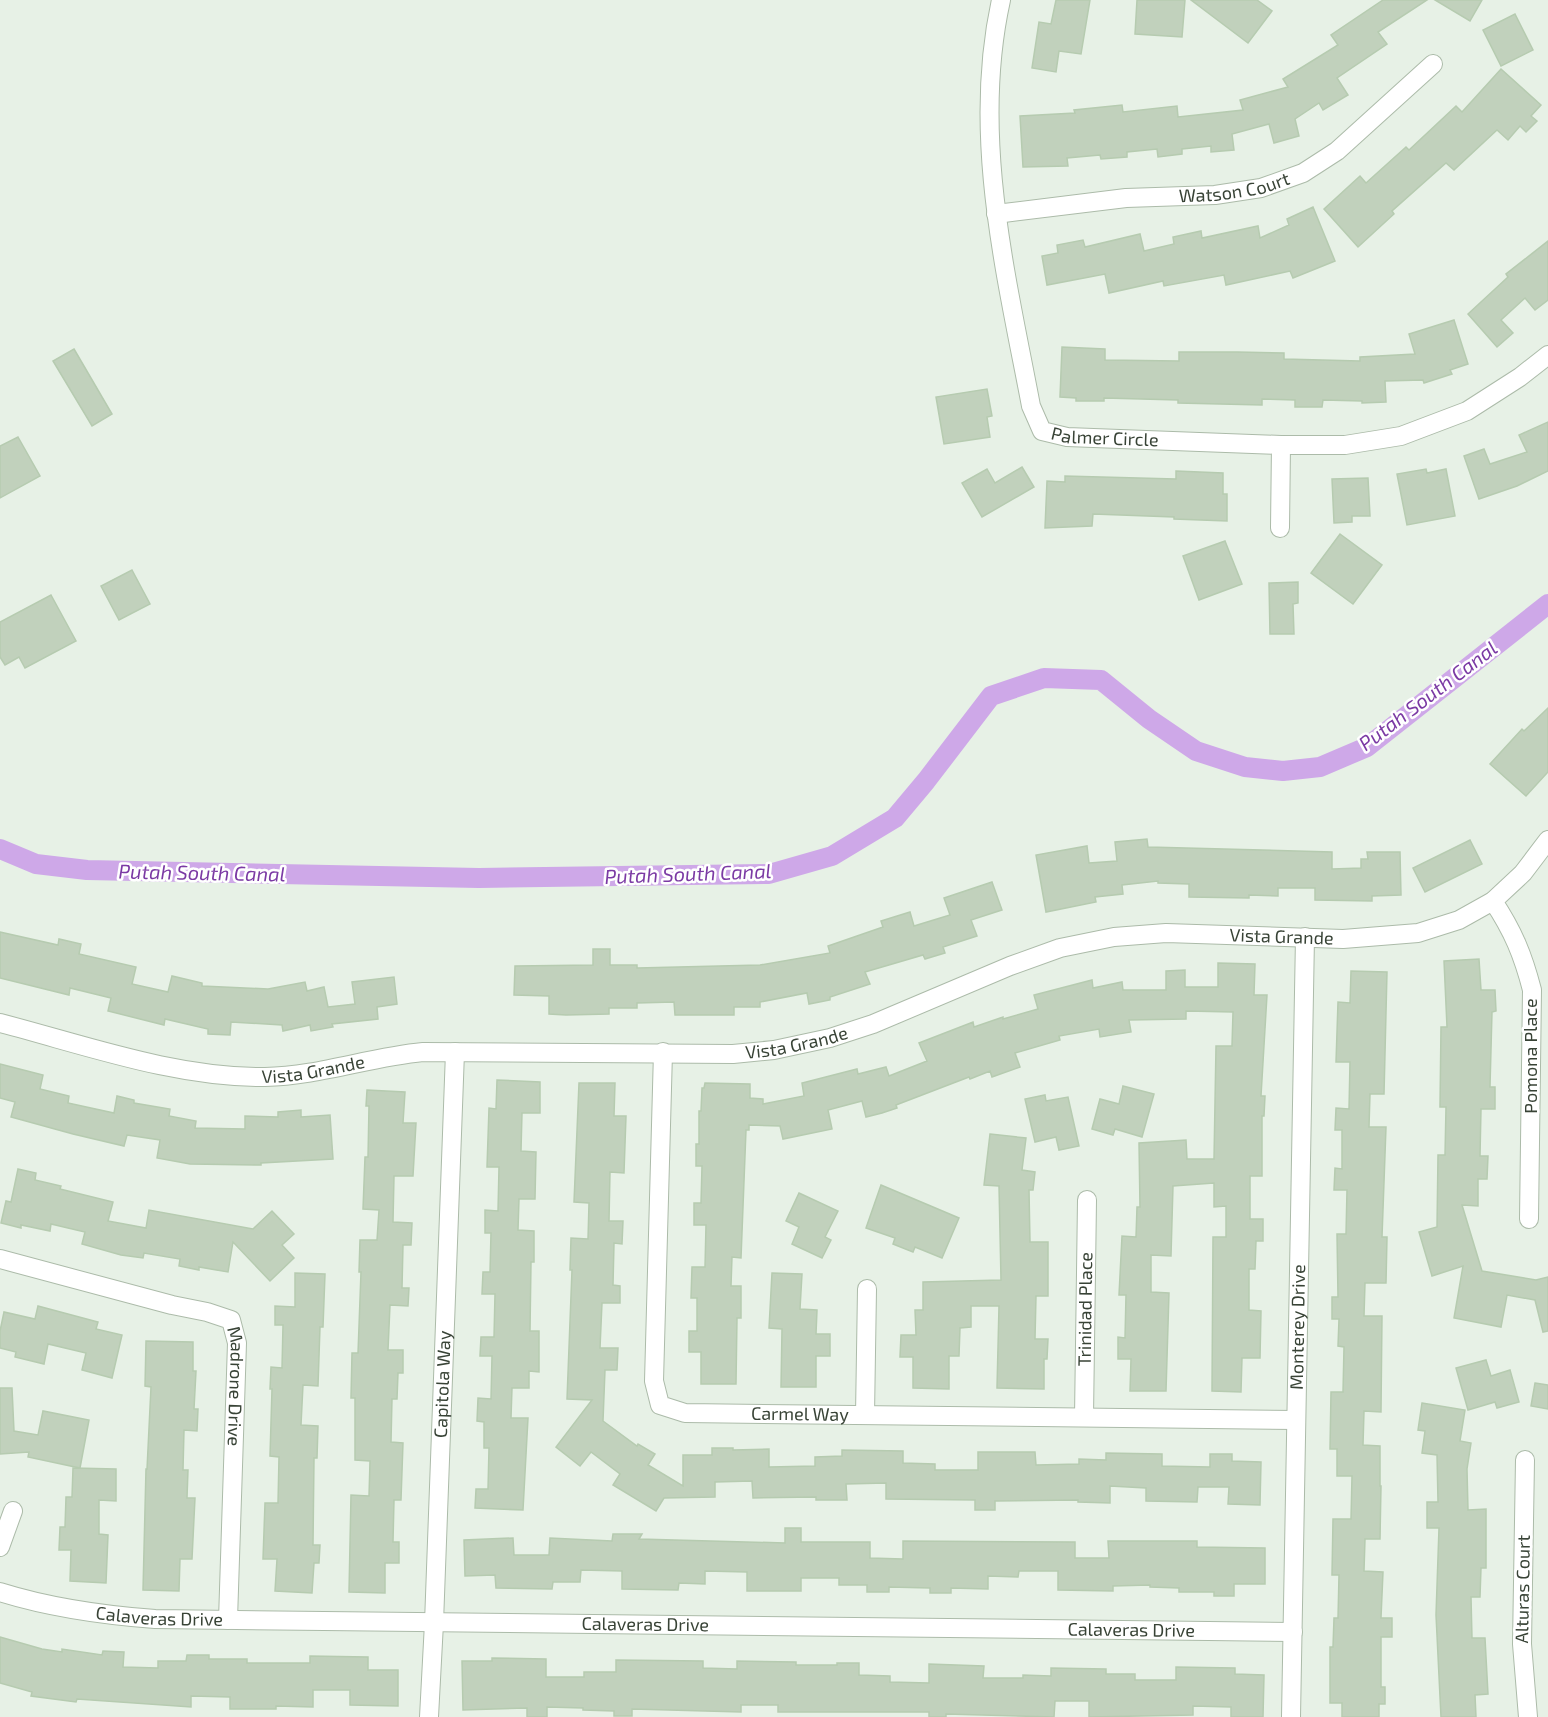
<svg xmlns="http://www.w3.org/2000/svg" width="1548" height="1717" font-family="'Exo 2',sans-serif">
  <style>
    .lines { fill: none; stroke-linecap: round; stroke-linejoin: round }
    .canal { stroke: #cea8e8; stroke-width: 20 }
    .building { fill: #c1d1bc; stroke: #b6cbb0; stroke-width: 1.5 }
    .street-casing { stroke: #acbba9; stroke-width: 20 }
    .street { stroke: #fff; stroke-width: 18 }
    .labels { text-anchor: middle; stroke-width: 5; stroke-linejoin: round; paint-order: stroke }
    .street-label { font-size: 18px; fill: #384336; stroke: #fff }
    .water-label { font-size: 20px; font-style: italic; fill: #7b3aa4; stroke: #fff }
  </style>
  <rect width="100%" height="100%" fill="#e7f1e6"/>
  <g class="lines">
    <polyline class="canal" points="0,849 36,864 87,870 479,878 769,874 832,856 895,818 926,781 991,696 1044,678 1101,680 1149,719 1196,751 1245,767 1283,771 1320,767 1367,747 1548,604"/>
  </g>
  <g class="building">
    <polygon points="1056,0 1090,0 1081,54 1059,51 1056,72 1032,68 1039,22 1051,24"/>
    <polygon points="1137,0 1185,0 1182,37 1135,34"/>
    <polygon points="1191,0 1257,0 1272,11 1248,43"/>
    <polygon points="1383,0 1427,0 1378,32 1387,44 1337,78 1348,95 1323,110 1319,103 1295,119 1299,136 1274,143 1269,124 1232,134 1234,150 1211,152 1211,146 1182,149 1182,154 1158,157 1157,149 1127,152 1127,157 1101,159 1100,155 1067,158 1068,166 1023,167 1020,116 1075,113 1074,110 1122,105 1123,112 1177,106 1178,117 1243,110 1240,100 1288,87 1283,79 1338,45 1331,35"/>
    <polygon points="1435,0 1482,0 1470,21"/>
    <polygon points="1515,14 1533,50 1501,66 1483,30"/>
    <polygon points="1501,69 1541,105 1531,116 1537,121 1526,132 1520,126 1508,140 1497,130 1454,170 1446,163 1392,211 1394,214 1358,247 1324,209 1360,176 1366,183 1406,147 1409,150 1456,106 1462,112"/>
    <polygon points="1313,207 1335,261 1293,278 1290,271 1226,285 1224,275 1164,286 1163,281 1109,293 1105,274 1047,285 1042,256 1058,253 1057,245 1083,240 1085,247 1140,234 1144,251 1174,244 1173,237 1201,231 1202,238 1258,226 1260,238 1289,225 1287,219"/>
    <polygon points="1548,241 1548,300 1535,310 1525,298 1501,320 1513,333 1497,347 1468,314 1508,277 1506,274"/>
    <polygon points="1454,320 1468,364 1450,370 1452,374 1424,383 1423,380 1385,381 1386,402 1362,403 1362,401 1323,400 1322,407 1295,407 1295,400 1262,399 1262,405 1178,403 1178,400 1104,398 1104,401 1076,401 1076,398 1060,397 1062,347 1105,349 1105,360 1179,361 1179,352 1237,352 1284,353 1284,359 1360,361 1360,357 1415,354 1409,334"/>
    <polygon points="74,349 112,414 92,426 53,361"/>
    <polygon points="987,389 992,416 987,417 990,437 944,444 936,397"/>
    <polygon points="1548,422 1548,471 1517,486 1479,499 1464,456 1484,449 1490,464 1527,452 1519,435"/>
    <polygon points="18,437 40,476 0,498 0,446"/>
    <polygon points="1022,467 1034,487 982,517 962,483 987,469 995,483"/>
    <polygon points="1426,469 1427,473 1446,469 1455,516 1407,525 1397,474"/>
    <polygon points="1176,471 1223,473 1223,494 1227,494 1227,521 1174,519 1174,517 1093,514 1092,526 1045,528 1047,481 1065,482 1065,476 1176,479"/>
    <polygon points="1368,478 1370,516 1352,516 1352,522 1334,523 1332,479"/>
    <polygon points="1340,534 1382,565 1353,604 1311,573"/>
    <polygon points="1225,541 1242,584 1199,600 1183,556"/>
    <polygon points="132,570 150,604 119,620 101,586"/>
    <polygon points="1298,582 1298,603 1293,604 1294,634 1270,634 1269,583"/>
    <polygon points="51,595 76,641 25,668 19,657 5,665 0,657 0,622"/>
    <polygon points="1548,708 1548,772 1526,796 1490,764 1522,729 1524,731"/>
    <polygon points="1147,839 1148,847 1332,852 1332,869 1361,868 1361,859 1368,859 1367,852 1400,852 1401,895 1372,896 1372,901 1315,900 1315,888 1278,888 1278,896 1249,895 1249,898 1189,897 1189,884 1158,883 1158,881 1122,885 1123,894 1095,897 1096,902 1046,912 1036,855 1087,846 1089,863 1117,861 1115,842"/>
    <polygon points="1470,840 1482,864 1425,892 1413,868"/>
    <polygon points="992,882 1002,910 971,920 977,936 943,947 945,953 925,959 923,955 865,972 870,984 830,997 830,1000 809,1004 807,993 760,1002 760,1007 734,1007 734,1015 675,1015 674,1002 637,1003 637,1008 609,1008 609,1014 566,1015 549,1014 549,996 514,995 515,966 593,965 593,949 610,949 610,965 637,965 637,968 760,965 830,953 828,946 883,927 881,921 910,912 914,926 950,915 944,898"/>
    <polygon points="0,932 58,945 59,939 81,944 79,954 136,967 132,984 168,992 172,976 202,983 202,986 268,989 305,982 307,991 324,987 328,1007 355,1004 352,982 394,977 397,1004 377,1007 378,1019 332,1024 333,1027 311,1031 310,1025 283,1031 282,1025 231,1022 230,1035 208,1034 208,1029 165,1019 164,1025 108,1011 111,998 70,988 69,995 0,978"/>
    <polygon points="1479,959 1481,990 1495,990 1496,1011 1492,1012 1490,1087 1495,1087 1495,1109 1481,1109 1480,1156 1488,1156 1487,1179 1478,1179 1478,1206 1462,1205 1482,1271 1536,1280 1548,1277 1548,1331 1543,1332 1535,1300 1507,1295 1501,1327 1454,1318 1463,1266 1432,1276 1419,1232 1437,1227 1438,1155 1445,1155 1446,1107 1440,1107 1441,1027 1447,1027 1444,961"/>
    <polygon points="1218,963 1255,964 1254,995 1267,995 1261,1096 1265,1096 1264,1116 1262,1116 1262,1176 1250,1176 1250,1219 1263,1219 1263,1241 1256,1241 1255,1269 1249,1269 1249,1310 1261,1311 1260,1358 1242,1358 1241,1392 1212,1391 1213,1237 1226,1237 1226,1206 1214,1207 1214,1183 1173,1186 1171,1256 1151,1255 1151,1292 1169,1293 1166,1391 1130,1391 1131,1359 1118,1359 1118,1337 1125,1338 1126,1295 1119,1295 1122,1236 1136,1237 1137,1207 1140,1207 1139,1143 1186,1140 1187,1159 1214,1159 1216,1046 1232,1046 1233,1012 1186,1011 1186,1019 1129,1020 1131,1032 1100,1037 1099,1029 1059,1036 1060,1040 1015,1053 1020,1067 992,1077 990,1071 970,1079 969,1077 896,1105 897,1108 882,1113 866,1117 862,1101 828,1110 832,1129 783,1139 780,1126 749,1125 749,1130 746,1130 741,1258 732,1257 731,1286 741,1286 741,1318 737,1318 736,1384 701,1384 701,1352 689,1352 689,1331 697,1331 697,1298 691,1298 692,1267 705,1267 706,1225 694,1225 694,1203 701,1203 702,1166 696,1166 696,1144 699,1144 699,1111 701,1111 702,1088 704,1088 705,1083 750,1084 750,1098 763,1099 763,1104 804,1096 802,1083 857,1069 858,1074 886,1067 889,1076 927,1061 919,1043 973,1022 974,1027 1003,1017 1003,1019 1038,1009 1034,995 1092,980 1093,988 1122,982 1123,990 1166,990 1166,971 1185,970 1185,987 1218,987"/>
    <polygon points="1351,971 1387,972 1384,1094 1370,1094 1369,1127 1386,1127 1382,1237 1387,1237 1386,1283 1365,1283 1364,1316 1382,1316 1381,1412 1364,1411 1363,1445 1380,1446 1380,1486 1381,1486 1380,1539 1365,1539 1364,1571 1383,1572 1381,1618 1392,1618 1392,1637 1381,1637 1381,1687 1385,1687 1385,1704 1379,1704 1379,1717 1342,1717 1342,1703 1330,1703 1330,1647 1333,1647 1334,1618 1338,1618 1339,1575 1332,1575 1333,1519 1351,1519 1352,1476 1337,1476 1337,1449 1330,1449 1331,1392 1343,1392 1344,1347 1338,1346 1339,1319 1332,1319 1332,1297 1338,1297 1337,1234 1346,1234 1347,1190 1334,1190 1335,1168 1342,1169 1342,1130 1335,1130 1336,1108 1349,1109 1350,1062 1336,1062 1338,1002 1350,1003"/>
    <polygon points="0,1064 43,1075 40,1089 69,1096 68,1103 114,1113 117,1096 134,1100 134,1103 170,1109 169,1116 196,1121 195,1128 245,1129 245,1116 278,1117 278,1112 301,1110 301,1117 330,1115 333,1159 261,1163 261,1165 190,1164 157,1158 160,1140 127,1135 124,1146 73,1134 11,1117 15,1102 0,1098"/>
    <polygon points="497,1080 540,1082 540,1113 522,1113 521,1151 536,1152 535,1199 519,1199 518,1230 534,1231 534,1262 531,1262 530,1331 539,1331 539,1372 529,1371 529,1388 512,1388 511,1418 528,1418 523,1510 475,1508 476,1489 488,1489 489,1448 484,1448 484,1422 477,1421 478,1398 491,1399 492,1356 480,1356 481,1337 494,1337 495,1294 482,1294 483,1272 490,1272 491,1233 485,1233 485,1210 498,1211 499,1167 487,1167 489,1108 496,1109"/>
    <polygon points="579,1083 615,1083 614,1116 626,1116 624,1173 610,1172 609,1221 623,1221 622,1244 614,1243 613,1285 620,1286 620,1303 602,1303 600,1348 618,1348 617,1370 605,1370 603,1421 637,1446 638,1444 655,1454 648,1465 683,1486 683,1455 712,1455 712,1448 733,1448 733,1450 769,1449 769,1467 815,1466 815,1457 842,1456 842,1450 903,1451 903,1463 935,1464 935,1470 978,1470 978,1452 1035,1452 1036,1465 1079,1464 1079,1459 1106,1460 1106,1453 1162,1454 1162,1466 1210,1467 1210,1454 1232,1454 1232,1461 1261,1462 1260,1505 1228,1504 1229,1487 1198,1487 1197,1502 1146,1501 1146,1488 1110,1486 1110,1503 1078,1502 1078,1500 995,1501 995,1510 975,1510 975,1500 886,1499 886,1483 846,1484 847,1500 816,1500 816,1497 753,1498 752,1481 715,1482 715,1497 664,1498 656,1511 613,1485 620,1474 591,1452 580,1466 556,1447 592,1400 567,1399 572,1270 570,1270 571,1238 588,1239 589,1203 574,1202"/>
    <polygon points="1123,1086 1154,1094 1142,1137 1115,1129 1113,1135 1092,1129 1100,1099 1119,1104"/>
    <polygon points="367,1090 405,1092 403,1123 416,1123 413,1176 394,1176 393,1222 412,1223 411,1245 403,1245 402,1288 409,1288 408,1306 390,1305 388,1350 403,1350 403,1373 398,1373 397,1399 392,1399 391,1442 403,1443 401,1500 394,1500 393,1542 399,1542 399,1563 385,1563 385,1593 349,1592 351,1495 369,1496 370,1461 355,1460 355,1398 351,1398 352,1353 358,1353 361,1272 359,1272 360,1240 377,1240 379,1210 363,1209 365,1157 368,1157 369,1106 366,1106"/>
    <polygon points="1045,1095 1046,1101 1068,1097 1079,1146 1059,1150 1056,1137 1035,1142 1025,1099"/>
    <polygon points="990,1134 1026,1138 1022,1170 1035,1172 1033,1190 1029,1190 1030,1242 1048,1242 1048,1296 1036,1296 1035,1339 1048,1339 1047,1359 1044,1359 1044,1389 997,1388 999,1306 971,1306 971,1327 960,1328 959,1356 949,1356 949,1389 913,1388 913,1357 900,1357 901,1335 916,1335 915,1310 923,1310 923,1282 1001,1280 999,1186 984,1185"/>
    <polygon points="18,1169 36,1173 35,1180 61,1186 60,1189 113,1202 108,1221 146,1228 149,1210 253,1229 272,1211 294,1234 282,1245 294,1258 270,1281 233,1242 228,1272 199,1267 199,1270 179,1266 180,1259 144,1253 143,1258 121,1255 82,1244 85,1232 51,1224 50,1231 21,1225 21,1228 1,1223 6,1201 11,1202"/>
    <polygon points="881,1185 959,1218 942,1258 915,1247 913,1252 893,1244 895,1238 866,1228"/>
    <polygon points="799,1193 838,1211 825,1237 831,1240 822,1258 792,1244 799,1227 786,1221"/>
    <polygon points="295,1273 325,1274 323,1327 320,1327 318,1386 303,1385 301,1425 318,1426 317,1458 314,1458 313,1545 320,1545 319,1563 314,1563 312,1593 275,1591 277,1559 263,1559 265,1503 278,1503 279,1457 270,1456 272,1389 270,1389 271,1367 282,1368 283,1325 275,1325 275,1306 295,1307"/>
    <polygon points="772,1273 802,1274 800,1309 817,1310 816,1334 830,1334 830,1356 816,1356 816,1387 781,1387 782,1329 769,1328"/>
    <polygon points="38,1306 98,1322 96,1329 122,1335 112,1378 82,1370 86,1353 48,1344 44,1364 15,1357 16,1352 0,1348 0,1331 4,1312 35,1319"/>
    <polygon points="146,1341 193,1342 193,1371 196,1371 194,1409 198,1409 197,1431 184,1430 183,1470 188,1470 187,1498 195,1498 192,1559 180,1559 179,1591 143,1590 146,1469 147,1469 151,1387 145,1386"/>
    <polygon points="1486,1360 1491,1376 1510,1370 1519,1402 1497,1408 1495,1402 1468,1410 1456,1368"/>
    <polygon points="1535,1383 1548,1385 1548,1409 1531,1406"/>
    <polygon points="0,1388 12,1388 14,1431 38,1435 43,1411 89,1420 80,1468 28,1457 29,1452 0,1454"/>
    <polygon points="1422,1403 1465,1410 1460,1441 1471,1443 1467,1469 1468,1510 1486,1509 1486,1568 1481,1568 1480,1597 1471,1597 1472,1638 1485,1638 1488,1694 1475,1695 1476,1717 1441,1717 1436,1615 1439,1528 1427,1528 1427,1502 1438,1502 1437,1455 1422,1453 1425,1431 1418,1430"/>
    <polygon points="73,1468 116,1469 116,1501 99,1500 99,1534 108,1535 106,1583 70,1581 71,1550 59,1550 60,1527 65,1527 66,1497 72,1497"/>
    <polygon points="785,1528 801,1528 801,1542 870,1542 870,1558 903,1559 903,1541 1075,1542 1075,1558 1109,1558 1108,1541 1197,1541 1197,1547 1265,1548 1265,1584 1234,1584 1234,1596 1214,1596 1214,1592 1179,1592 1179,1588 1150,1587 1150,1585 1113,1586 1113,1591 1058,1590 1058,1571 1019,1571 1018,1577 988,1576 988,1589 951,1588 951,1593 930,1593 930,1588 889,1587 889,1592 867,1592 867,1585 839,1585 839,1578 801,1578 801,1591 747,1591 747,1572 705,1571 705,1584 679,1583 678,1590 622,1589 622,1571 581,1570 580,1582 553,1582 552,1589 496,1588 495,1575 465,1576 464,1540 513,1538 514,1555 549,1555 550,1538 612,1541 613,1534 642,1534 639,1539 785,1543"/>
    <polygon points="0,1637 42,1649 62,1652 62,1649 102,1655 103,1651 124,1652 123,1667 158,1668 158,1661 186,1661 187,1655 209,1655 209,1659 247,1659 247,1663 310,1663 310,1656 368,1657 368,1670 398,1670 398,1706 350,1705 350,1690 313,1690 313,1707 276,1706 276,1709 230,1709 230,1697 191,1696 191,1707 77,1699 76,1702 31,1696 32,1692 0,1683"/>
    <polygon points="492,1658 546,1659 546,1677 584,1677 584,1672 616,1672 616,1660 703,1661 703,1668 737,1669 737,1661 796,1662 796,1665 837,1665 837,1663 859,1663 859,1675 890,1676 890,1682 929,1683 929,1664 984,1666 983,1678 1023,1678 1023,1675 1051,1676 1051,1668 1106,1669 1106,1674 1135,1674 1135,1680 1176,1680 1176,1667 1235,1668 1235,1674 1264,1675 1263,1717 1231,1717 1231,1707 1193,1706 1193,1715 1089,1717 1089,1701 1055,1701 1054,1717 946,1714 946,1717 929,1717 929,1712 778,1712 778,1705 741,1705 741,1712 632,1709 632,1716 614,1716 614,1711 583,1710 583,1708 547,1707 547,1717 527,1717 527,1708 463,1710 462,1661 492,1661"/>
  </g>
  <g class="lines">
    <defs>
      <g id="street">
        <path id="s1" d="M1001 0C971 135 1006 274 1031 406L1042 431 1067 437 1281 445H1345L1401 436 1467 411 1520 377 1548 355"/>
        <path id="s2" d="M996 214 1126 198 1215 195 1261 188 1303 173 1337 151 1433 64"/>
        <polyline points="1280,528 1281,445"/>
        <path d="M1493 901C1513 931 1523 955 1532 990L1529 1219"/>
        <path id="s3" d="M0 1023C85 1045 176 1078 265 1077 318 1076 370 1057 423 1052L733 1054 774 1050 830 1038 873 1024 1010 966 1060 948 1114 937 1166 933 1343 939 1418 933 1459 920 1493 901 1523 873 1548 840"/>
        <path id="s4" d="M663 1052 654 1381 660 1405 685 1413 1296 1420"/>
        <path id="s5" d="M0 1259 172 1305 207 1312 231 1320 237 1343 228 1620"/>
        <polyline points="865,1415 867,1289"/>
        <path id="s6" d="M1084 1417 1087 1200"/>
        <polyline points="1525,1460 1522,1644 1528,1717"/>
        <polyline points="0,1547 13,1511"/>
        <path id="s7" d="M0 1592C51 1608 102 1615 155 1619L1293 1632"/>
        <path id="s8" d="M429 1717 434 1623 455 1052"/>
        <path id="s9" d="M1291 1717 1305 937"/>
      </g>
    </defs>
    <use href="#street" class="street-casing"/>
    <use href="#street" class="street"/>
  </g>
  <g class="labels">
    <g class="street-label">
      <text dy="6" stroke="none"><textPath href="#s2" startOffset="240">Watson Court</textPath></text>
      <text dy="6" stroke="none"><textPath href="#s1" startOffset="501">Palmer Circle</textPath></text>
      <text dy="6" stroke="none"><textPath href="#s3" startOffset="1310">Vista Grande</textPath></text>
      <text dy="6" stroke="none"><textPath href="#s3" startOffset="806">Vista Grande</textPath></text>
      <text transform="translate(1531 1056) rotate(-90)" y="6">Pomona Place</text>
      <text dy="6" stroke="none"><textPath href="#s3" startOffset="320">Vista Grande</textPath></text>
      <text dy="6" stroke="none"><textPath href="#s6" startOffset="108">Trinidad Place</textPath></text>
      <text dy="6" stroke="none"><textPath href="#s9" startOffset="390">Monterey Drive</textPath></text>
      <text dy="6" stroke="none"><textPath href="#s8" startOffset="333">Capitola Way</textPath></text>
      <text dy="6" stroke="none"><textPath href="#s5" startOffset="306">Madrone Drive</textPath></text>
      <text dy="6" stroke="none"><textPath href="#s4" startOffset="495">Carmel Way</textPath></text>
      <text transform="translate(1523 1589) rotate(-89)" y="6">Alturas Court</text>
      <text dy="6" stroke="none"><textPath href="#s7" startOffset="162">Calaveras Drive</textPath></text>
      <text dy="6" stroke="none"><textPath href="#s7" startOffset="648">Calaveras Drive</textPath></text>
      <text dy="6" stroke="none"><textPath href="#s7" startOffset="1134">Calaveras Drive</textPath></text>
    </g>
    <g class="water-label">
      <text transform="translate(1428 696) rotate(-37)" y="7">Putah South Canal</text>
      <text transform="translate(202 873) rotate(1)" y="7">Putah South Canal</text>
      <text transform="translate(688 874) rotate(-2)" y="7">Putah South Canal</text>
    </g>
  </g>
</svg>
